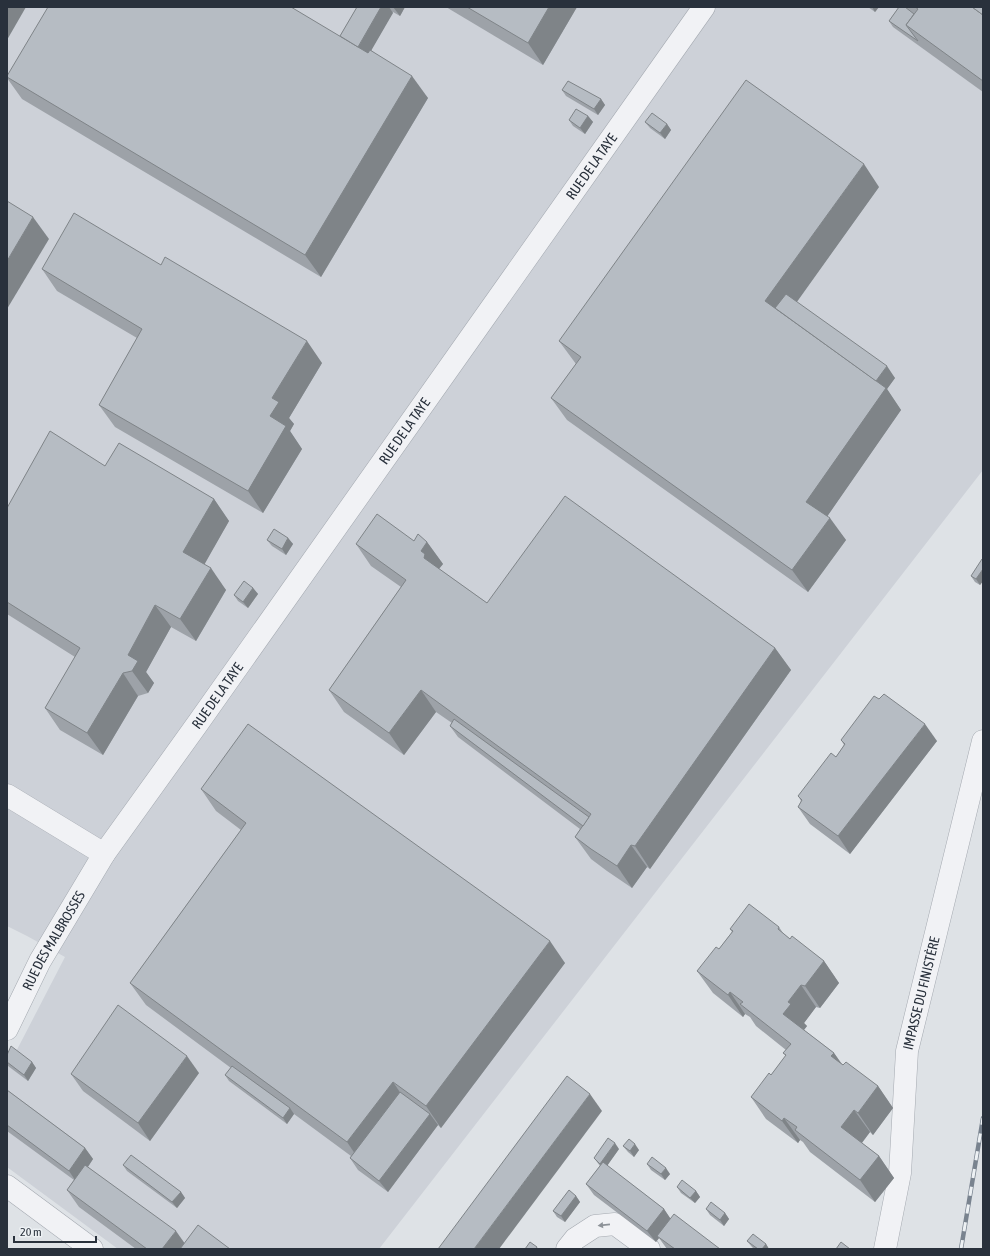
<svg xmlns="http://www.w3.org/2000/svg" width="990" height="1256" font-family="'Asap Condensed',sans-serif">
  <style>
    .built { fill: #cdd1d8 }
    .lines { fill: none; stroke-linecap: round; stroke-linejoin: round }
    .minor-casing { stroke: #a4a9b0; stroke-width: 23 }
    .minor { stroke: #f1f2f5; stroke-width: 22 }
    .rail-casing { stroke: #79838f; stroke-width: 4.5 }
    .rail { stroke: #edf1f4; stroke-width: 3; stroke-dasharray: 9; stroke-linecap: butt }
    .wall { fill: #9da2a8 }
    .shaded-wall { fill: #7f8488 }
    .building { fill: #b6bcc3; stroke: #7f8488 }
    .oneway { fill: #8d9298 }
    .labels { text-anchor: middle; stroke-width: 3.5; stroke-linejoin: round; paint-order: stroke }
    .street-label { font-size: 14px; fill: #29313c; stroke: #edf1f4 }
  </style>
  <rect width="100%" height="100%" fill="#dee2e6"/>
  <polygon class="built" points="7,7 983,7 983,470 379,1249 118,1249 7,1167 7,1069 65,957 27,936 7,926"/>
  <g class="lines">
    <defs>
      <g id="minor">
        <polyline points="7,795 104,854"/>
        <path id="s1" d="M7 1029 40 961 104 854 198 723 704 7"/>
        <polyline points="7,1186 92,1249"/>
        <polyline points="567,1249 575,1239 595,1226 615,1224 649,1249"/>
        <path id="s2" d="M885 1249 900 1173 907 1051 983 741"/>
      </g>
    </defs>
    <use href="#minor" class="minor-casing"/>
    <use href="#minor" class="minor"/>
    <defs>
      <polyline id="rail" points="961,1249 983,1118"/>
    </defs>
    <use href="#rail" class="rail-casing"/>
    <use href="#rail" class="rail"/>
  </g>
  <g class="wall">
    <polygon points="357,7 405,7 400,16 393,12 371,50 428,98 321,277 22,99 7,78 7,76 340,36"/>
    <polygon points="446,7 577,7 543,65"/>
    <polygon points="868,7 879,7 875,12"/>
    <polygon points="899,7 983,7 983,92 893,27 889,21"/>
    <polygon points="562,90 601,99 605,105 598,115 566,96"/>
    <polygon points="588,116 593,122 585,134 573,126 569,120"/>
    <polygon points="645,122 667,124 671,130 665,139 650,128"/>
    <polygon points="879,187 796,302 895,378 887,389 901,410 827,516 846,540 808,592 567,420 551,398 576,364 559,341"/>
    <polygon points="42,269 322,363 289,418 294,424 290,431 302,449 263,513 115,427 99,405 137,338 57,291"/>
    <polygon points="105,466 214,499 229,521 204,564 226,590 196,641 171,627 146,672 154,683 148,693 138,696 103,755 60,730 45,708 75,657 7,614 7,508"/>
    <polygon points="288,538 293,544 286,555 272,546 267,540"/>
    <polygon points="414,541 427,542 443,564 439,569 487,603 775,648 791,670 650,869 647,867 632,888 607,871 591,859 575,837 580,829 458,737 450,726 452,723 436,712 404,755 344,712 329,690 401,587 371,566 356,544"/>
    <polygon points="983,560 983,581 980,585 975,582 971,576"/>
    <polygon points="253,588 258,594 248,608 238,601 234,595"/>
    <polygon points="841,740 937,741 850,854 810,824 798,807 801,801 798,796 836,757 844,745"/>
    <polygon points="201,789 565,963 441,1128 438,1125 388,1192 358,1170 350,1158 351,1156 294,1114 287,1124 229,1081 225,1075 231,1068 146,1005 130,983 241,830 216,811"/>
    <polygon points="779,927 783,933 790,939 824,961 839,983 820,1008 816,1007 804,1023 807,1026 804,1030 834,1053 842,1064 878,1086 893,1108 873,1135 870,1132 862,1143 879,1156 894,1178 875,1202 810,1152 803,1142 800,1140 798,1143 766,1119 751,1097 771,1075 786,1056 783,1053 786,1050 756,1026 750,1017 745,1014 743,1017 713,993 697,971 719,949 732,932 730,929"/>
    <polygon points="7,1055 32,1062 36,1068 28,1081 8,1066 7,1064"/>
    <polygon points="199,1073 150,1141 83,1091 71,1074"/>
    <polygon points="7,1090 85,1148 93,1159 88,1167 184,1243 230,1249 136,1249 79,1207 67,1190 74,1180 7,1131"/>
    <polygon points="623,1146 639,1150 634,1157 628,1152"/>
    <polygon points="619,1149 607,1166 664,1209 670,1218 720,1249 667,1249 659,1238 656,1242 594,1195 586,1184 600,1166 594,1158"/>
    <polygon points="647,1164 670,1174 665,1180 651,1170"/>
    <polygon points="123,1165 181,1192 185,1198 177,1208 127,1171"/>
    <polygon points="677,1187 696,1191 700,1197 695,1203 681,1193"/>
    <polygon points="576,1196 580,1202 565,1222 557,1217 553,1211"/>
    <polygon points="706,1209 725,1213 729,1219 724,1226 710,1215"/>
    <polygon points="747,1241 766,1244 769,1249 754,1249 752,1247"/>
  </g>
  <g class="shaded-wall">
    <polygon points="7,7 26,7 7,40"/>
    <polygon points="381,7 389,7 393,13 364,63 356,51"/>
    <polygon points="393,7 405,7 400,16"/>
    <polygon points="549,7 577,7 543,65 528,43"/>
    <polygon points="872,7 879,7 875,12"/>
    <polygon points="412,76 428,98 321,277 305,255"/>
    <polygon points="601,99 605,105 598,115 594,109"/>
    <polygon points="588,116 593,122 585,134 580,128"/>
    <polygon points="667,124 671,130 665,139 660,133"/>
    <polygon points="864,164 879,187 784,320 765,301"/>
    <polygon points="33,217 49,239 7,309 7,261"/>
    <polygon points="307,341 322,363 289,418 294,424 290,431 302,449 263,513 248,491 270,416 272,398"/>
    <polygon points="887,366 895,378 887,389 901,410 822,524 806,502 874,384"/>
    <polygon points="214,499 229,521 199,574 183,552"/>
    <polygon points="830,518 846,540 808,592 792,570"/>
    <polygon points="288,538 293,544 286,555 282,549"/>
    <polygon points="427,542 443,564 437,571 424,558 421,551"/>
    <polygon points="211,568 226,590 196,641 180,619"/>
    <polygon points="983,569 983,581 980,585 976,579"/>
    <polygon points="253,588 258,594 248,608 243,602"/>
    <polygon points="155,605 171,627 146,672 154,683 148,693 132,671 128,655"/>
    <polygon points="775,648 791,670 650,869 635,846"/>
    <polygon points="123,673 138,696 103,755 87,733"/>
    <polygon points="421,690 436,712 404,755 389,733"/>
    <polygon points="925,724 937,741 850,854 838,836"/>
    <polygon points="631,845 647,867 632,888 617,866"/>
    <polygon points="550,941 565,963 441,1128 426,1106"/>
    <polygon points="824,961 839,983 820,1008 805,986"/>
    <polygon points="801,985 816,1007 804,1023 807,1026 799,1036 783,1014 788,1002"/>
    <polygon points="730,992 745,1014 743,1017 728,995"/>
    <polygon points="834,1053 849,1075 831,1056"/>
    <polygon points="187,1056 199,1073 150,1141 138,1123"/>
    <polygon points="32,1062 36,1068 28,1081 24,1075"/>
    <polygon points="393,1082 408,1104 362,1164 347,1142"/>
    <polygon points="878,1086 893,1108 873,1135 858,1113"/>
    <polygon points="590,1094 602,1111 499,1249 474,1249"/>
    <polygon points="290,1108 294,1114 287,1124 283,1118"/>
    <polygon points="854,1110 870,1132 857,1149 841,1127"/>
    <polygon points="430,1114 438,1125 388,1192 379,1181"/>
    <polygon points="784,1118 800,1140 798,1143 782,1121"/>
    <polygon points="615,1143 619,1149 604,1170 600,1164"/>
    <polygon points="635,1144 639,1150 634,1157 630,1151"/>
    <polygon points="85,1148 93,1159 77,1183 69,1171"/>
    <polygon points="879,1156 894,1178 875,1202 860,1180"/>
    <polygon points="666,1168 670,1174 665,1180 661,1174"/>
    <polygon points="696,1191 700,1197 695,1203 690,1198"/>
    <polygon points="181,1192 185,1198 177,1208 172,1202"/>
    <polygon points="576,1196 580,1202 565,1222 561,1216"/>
    <polygon points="664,1209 672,1221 657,1236 659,1238 656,1242 647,1231"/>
    <polygon points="725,1213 729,1219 724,1226 720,1220"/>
    <polygon points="176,1231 188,1248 162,1249"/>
    <polygon points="766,1244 769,1249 762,1249"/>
  </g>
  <g class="building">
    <polygon points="48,7 291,7 368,53 370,50 412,76 305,255 7,77 7,76"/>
    <polygon points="357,7 381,7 358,47 340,36"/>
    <polygon points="467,7 549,7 528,43"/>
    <polygon points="899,7 905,7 914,14 906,25 918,41 889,21"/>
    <polygon points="915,7 972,7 983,15 983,81 906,25 918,9"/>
    <polygon points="972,7 983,7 983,15"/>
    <polygon points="746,80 864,164 765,301 886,388 806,502 830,518 792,570 551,398 581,357 559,341"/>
    <polygon points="568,81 601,99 594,109 562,90"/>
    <polygon points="576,109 588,116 580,128 569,120"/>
    <polygon points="652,113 667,124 660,133 645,122"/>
    <polygon points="7,201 33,217 7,261"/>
    <polygon points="74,213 161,265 165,257 307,341 272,398 279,402 270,416 286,426 248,491 99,405 142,329 42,269"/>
    <polygon points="786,294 887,366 876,381 775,308"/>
    <polygon points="50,431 105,466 119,443 214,499 183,552 211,568 180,619 155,605 128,655 138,661 132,671 123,673 87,733 45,708 80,648 7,602 7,508"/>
    <polygon points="565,496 775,648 635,846 631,845 617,866 591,849 575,837 591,814 421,690 389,733 329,690 406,580 356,544 377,514 414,541 418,534 427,542 421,551 425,554 424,558 487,603"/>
    <polygon points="274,529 288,538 282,549 267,540"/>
    <polygon points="982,559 983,560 983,569 976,579 971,576"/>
    <polygon points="244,581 253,588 243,602 234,595"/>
    <polygon points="884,694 925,724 838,836 798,807 802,800 798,796 831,753 836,757 845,744 841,740 874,696 879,699"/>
    <polygon points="454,719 589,817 583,826 450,726"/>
    <polygon points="248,724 550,941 426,1106 393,1082 347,1142 130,983 246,823 201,789"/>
    <polygon points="749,904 779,927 778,929 790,939 792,936 824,961 805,986 801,985 788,1002 791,1004 783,1014 834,1053 831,1056 843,1065 846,1062 878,1086 858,1113 854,1110 841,1127 879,1156 860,1180 795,1130 797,1127 784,1118 782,1121 751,1097 769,1073 771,1075 786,1055 783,1053 791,1044 740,1004 743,1002 730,992 728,995 697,971 716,947 719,949 733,931 730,929"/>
    <polygon points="118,1005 187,1056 138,1123 71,1074"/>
    <polygon points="11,1046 32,1062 24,1075 7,1062 7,1055"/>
    <polygon points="232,1066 290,1108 283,1118 225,1075"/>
    <polygon points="567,1076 590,1094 474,1249 438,1249"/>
    <polygon points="7,1090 85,1148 69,1171 7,1125"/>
    <polygon points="400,1092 430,1114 379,1181 350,1158"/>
    <polygon points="608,1138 615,1143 600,1164 594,1158"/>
    <polygon points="629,1139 635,1144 630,1151 623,1146"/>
    <polygon points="131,1155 181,1192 172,1202 123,1165"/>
    <polygon points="652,1157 666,1168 661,1174 647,1164"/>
    <polygon points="603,1162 664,1209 647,1231 586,1184"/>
    <polygon points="85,1165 176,1231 162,1249 147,1249 67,1190"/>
    <polygon points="682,1180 696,1191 690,1198 677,1187"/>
    <polygon points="569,1190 576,1196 561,1216 553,1211"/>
    <polygon points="711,1202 725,1213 720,1220 706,1209"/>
    <polygon points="674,1214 720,1249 675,1249 657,1236"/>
    <polygon points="198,1225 230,1249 180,1249"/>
    <polygon points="753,1234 766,1244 762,1249 758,1249 747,1241"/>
    <polygon points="530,1242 537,1247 536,1249 525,1249"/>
    <polygon points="841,1242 850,1249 836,1249"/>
  </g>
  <defs><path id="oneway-solid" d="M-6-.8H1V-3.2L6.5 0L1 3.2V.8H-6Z"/></defs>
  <use class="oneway" href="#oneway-solid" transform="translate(604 1225) rotate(174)"/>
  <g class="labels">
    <g class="street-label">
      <text dy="5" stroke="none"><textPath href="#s1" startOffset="1043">RUE DE LA TAYE</textPath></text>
      <text dy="5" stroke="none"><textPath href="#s1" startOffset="719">RUE DE LA TAYE</textPath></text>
      <text dy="5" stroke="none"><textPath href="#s1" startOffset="395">RUE DE LA TAYE</textPath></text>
      <text dy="5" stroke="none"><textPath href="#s1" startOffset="100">RUE DES MALBROSSES</textPath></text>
      <text dy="5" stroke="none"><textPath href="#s2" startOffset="259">IMPASSE DU FINISTÈRE</textPath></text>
    </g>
  </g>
  <rect width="990" height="1256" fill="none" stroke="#29313c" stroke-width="16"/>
  <path d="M14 1236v6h82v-6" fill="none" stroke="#29313c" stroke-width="2"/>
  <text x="20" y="1236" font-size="12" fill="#29313c" stroke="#edf1f4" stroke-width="3" paint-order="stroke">20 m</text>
</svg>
